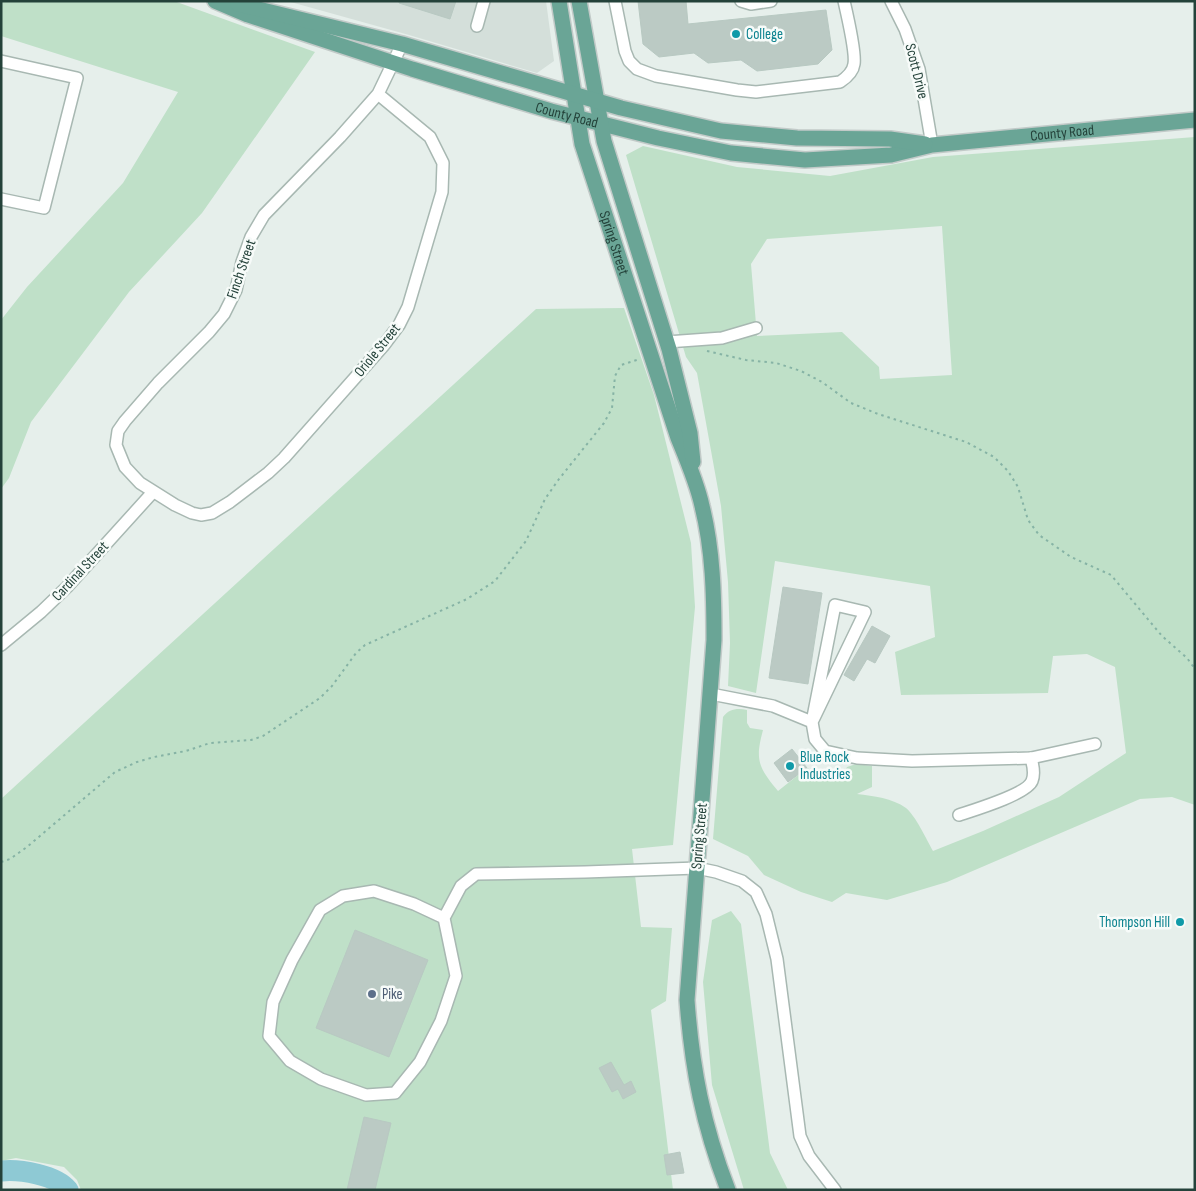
<svg xmlns="http://www.w3.org/2000/svg" width="1196" height="1191" font-family="'Sofia Sans Condensed',sans-serif">
  <style>
    .built { fill: #d4dfda }
    .green { fill: #bfe0c8; fill-rule: evenodd }
    .lines { fill: none; stroke-linecap: round; stroke-linejoin: round }
    .river { stroke: #8ec9d4; stroke-width: 21 }
    .building { fill: #bbcac4; stroke: #b8c9c2 }
    .minor-casing { stroke: #a8b8b2; stroke-width: 14 }
    .major-casing { stroke: #c2cac8; stroke-width: 18 }
    .path { stroke: #86b3a5; stroke-width: 2; stroke-dasharray: 2.5 4; stroke-linecap: butt }
    .minor { stroke: #fff; stroke-width: 11 }
    .major { stroke: #6aa596; stroke-width: 15 }
    .culture-dot { fill: #0f9aa8; stroke: #f7fbf9; stroke-width: 2 }
    .service-dot { fill: #5c6f8a; stroke: #f7fbf9; stroke-width: 2 }
    .labels { text-anchor: middle; stroke-width: 5; stroke-linejoin: round; paint-order: stroke }
    .culture-label { font-size: 15px; fill: #0d838f; stroke: #f7fbf9; text-anchor: start }
    .street-label { font-size: 15px; fill: #24423a; stroke: #f7fbf9 }
    .service-label { font-size: 15px; fill: #4e5e75; stroke: #f7fbf9; text-anchor: start }
  </style>
  <rect width="100%" height="100%" fill="#e6efeb"/>
  <polygon class="built" points="287,1 546,1 554,61 537,73 409,35"/>
  <g class="green">
    <polygon points="1,1 174,1 315,52 202,213 129,292 31,422 9,478 1,489 1,320 27,287 123,183 178,92 1,36"/>
    <path d="M1195 137V805L1172 797 1140 799 947 882 887 900 846 893 832 902 801 892 764 875 748 856 713 839 723 717C729 709 737 708 747 710V723L750 728 763 730C755 760 758 767 778 791L807 768 831 779H841L847 767 856 764 872 766V787L857 794C874 796 892 798 906 808 915 815 927 840 933 851L983 831 1059 797 1126 753 1115 667 1087 654 1053 656 1048 693 901 695 895 652 935 637 930 586 775 561 756 693 728 686 730 643 728 582 721 506 697 373 686 357 626 155 643 146 737 167 830 176 933 157ZM942 226 952 375 880 379 879 367 842 332 757 336 751 264 767 239Z"/>
    <polygon points="624,308 654,395 691,543 695,607 673,845 632,849 641,927 672,928 666,1001 651,1010 673,1190 81,1190 77,1180 64,1167 16,1158 1,1161 1,799 536,309"/>
    <polygon points="731,911 741,924 770,1153 788,1190 744,1190 712,1085 703,982 712,920"/>
  </g>
  <g class="lines">
    <path class="river" d="M1 1171C20 1169 56 1175 68 1190"/>
  </g>
  <g class="building">
    <polygon points="399,1 456,1 450,19 399,3"/>
    <polygon points="638,1 686,1 688,24 826,10 832,50 818,64 757,71 741,60 708,63 694,53 659,57 643,44"/>
    <polygon points="783,587 822,593 808,684 769,678"/>
    <polygon points="872,626 890,636 875,663 867,659 854,681 844,675"/>
    <polygon points="792,749 807,768 788,782 774,763"/>
    <polygon points="355,930 428,960 389,1057 316,1028"/>
    <polygon points="611,1062 624,1085 631,1081 636,1092 623,1099 618,1089 612,1092 599,1068"/>
    <polygon points="364,1117 391,1123 375,1190 347,1190"/>
    <polygon points="680,1152 684,1173 667,1175 664,1155"/>
  </g>
  <g class="lines">
    <defs>
      <g id="minor">
        <path d="M615 1 625 51 629 61 637 69 656 76 737 90 756 92 840 82C846 78 853 72 854 64 856 53 847 14 844 1"/>
        <polyline points="741,1 751,4 771,1"/>
        <polyline points="891,1 905,29 919,69 932,145"/>
        <polyline points="477,26 484,1"/>
        <polyline points="1,61 77,78 44,208 1,199"/>
        <polyline points="378,94 430,137 443,163 442,192 408,307 399,325 384,345 284,458 268,473 230,502 212,513 201,515 192,513 175,505 140,483 125,467 116,445 118,431 125,421 158,383 209,332 224,314 236,290 242,262 251,237 264,215 340,137 378,94 402,44"/>
        <polyline points="667,342 722,338 756,328"/>
        <polyline points="1,645 41,612 67,587 153,492"/>
        <polyline points="711,694 773,706 812,722 865,612 835,605 812,722 815,739 825,751 857,758 912,761 1031,758 1095,744"/>
        <path d="M959 815C974 810 1027 794 1032 781 1035 774 1033 765 1031 758"/>
        <polyline points="444,918 414,904 374,891 343,896 320,910 292,960 273,1002 269,1036 290,1061 321,1079 366,1095 395,1093 420,1062 441,1021 456,976 444,918 461,886 476,874 585,872 697,868 716,872 742,881 756,892 766,914 777,959 800,1136 809,1156 835,1190"/>
      </g>
      <g id="major">
        <path id="s1" d="M215 1 248 15 412 69 551 111 658 138 731 153 805 160 891 155 932 145 1195 120"/>
        <path id="s2" d="M559 1 582 144 678 438C687 460 697 483 702 506 713 550 714 595 714 640L687 1000C692 1069 703 1125 728 1190"/>
        <polyline points="579,1 604,141 669,349 690,433 693,462"/>
        <polyline points="238,4 402,44 621,108 721,131 797,138 890,139 925,144"/>
      </g>
    </defs>
    <use href="#minor" class="minor-casing"/>
    <use href="#major" class="major-casing"/>
    <g class="path">
      <polyline points="707,351 746,360 776,363 801,371 822,382 851,403 878,414 966,442 994,457 1008,471 1018,487 1028,520 1039,535 1071,557 1111,575 1162,636 1187,658 1195,669"/>
      <polyline points="1,862 10,859 27,847 115,772 137,762 154,757 186,751 210,743 251,740 263,736 320,698 332,686 356,653 365,645 467,599 495,581 526,541 545,499 559,479 604,423 612,408 615,376 621,365 640,359"/>
    </g>
    <use href="#minor" class="minor"/>
    <use href="#major" class="major"/>
  </g>
  <g class="culture-dot">
    <circle cx="736" cy="34" r="5"/>
    <circle cx="790" cy="766" r="5"/>
    <circle cx="1180" cy="922" r="5"/>
  </g>
  <circle class="service-dot" cx="372" cy="994" r="5"/>
  <g class="labels">
    <g class="culture-label">
      <text x="746" y="39">College</text>
      <text x="800" y="762">Blue Rock<tspan x="800" dy="17">Industries</tspan></text>
      <text x="1170" y="927" text-anchor="end">Thompson Hill</text>
    </g>
    <g class="street-label">
      <text transform="translate(917 71) rotate(76)" y="5">Scott Drive</text>
      <text dy="5" stroke="none"><textPath href="#s1" startOffset="370">County Road</textPath></text>
      <text dy="5" stroke="none"><textPath href="#s1" startOffset="872">County Road</textPath></text>
      <text dy="5" stroke="none"><textPath href="#s2" startOffset="249">Spring Street</textPath></text>
      <text transform="translate(241 269) rotate(-71)" y="5">Finch Street</text>
      <text transform="translate(377 350) rotate(-51)" y="5">Oriole Street</text>
      <text transform="translate(80 571) rotate(-47)" y="5">Cardinal Street</text>
      <text transform="translate(699 836) rotate(-85)" y="5">Spring Street</text>
    </g>
    <g class="service-label">
      <text x="382" y="999">Pike</text>
    </g>
  </g>
  <rect width="1196" height="1191" fill="none" stroke="#24423a" stroke-width="5"/>
</svg>
